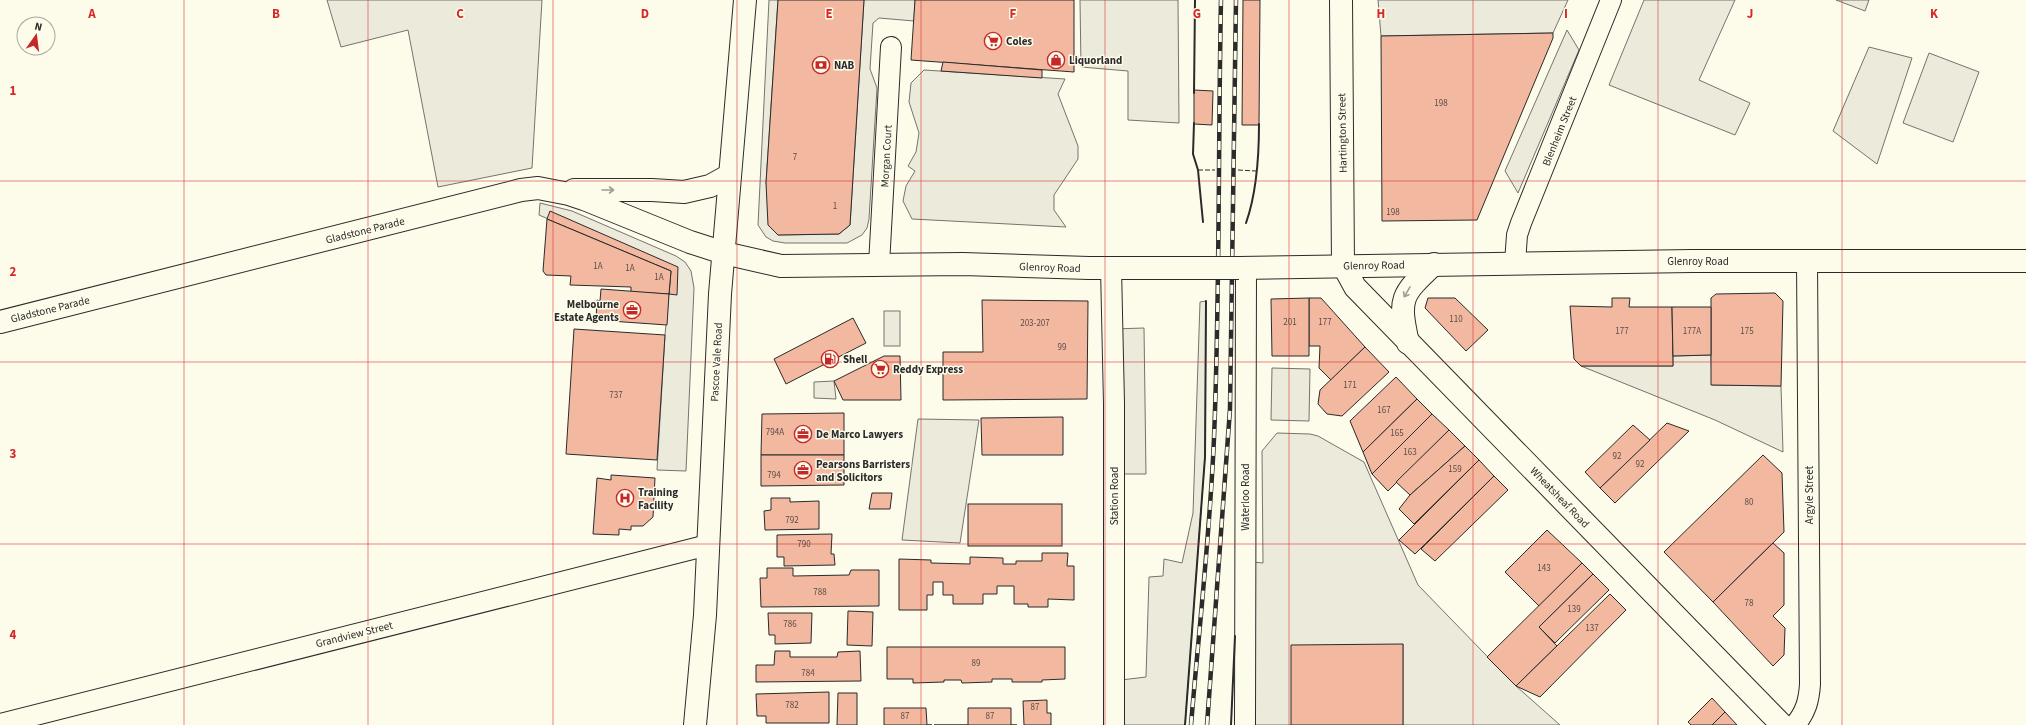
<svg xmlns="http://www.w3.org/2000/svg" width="2026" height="725" font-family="'Source Sans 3',sans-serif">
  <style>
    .green { fill: #ecebdb; stroke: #74746e }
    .parking { fill: #eceadb; stroke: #74746e }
    .building { fill: #f2b8a0; stroke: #2b2b2b }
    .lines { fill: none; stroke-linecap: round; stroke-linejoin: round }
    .street-casing { stroke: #2b2b2b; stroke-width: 22 }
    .secondary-casing { stroke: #2b2b2b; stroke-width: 24 }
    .primary-casing { stroke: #2b2b2b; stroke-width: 24 }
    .street { stroke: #fdfbea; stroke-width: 20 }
    .secondary { stroke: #fdfbea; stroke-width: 22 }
    .primary { stroke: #fdfbea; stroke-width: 22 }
    .rail-casing { stroke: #2b2b2b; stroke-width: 4.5 }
    .rail { stroke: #fdfbea; stroke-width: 3; stroke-dasharray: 9; stroke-linecap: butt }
    .secondary-bridge-casing { stroke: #2b2b2b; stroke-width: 24; stroke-linecap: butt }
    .secondary-bridge { stroke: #fdfbea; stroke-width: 22 }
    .fence { stroke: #2b2b2b; stroke-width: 1; stroke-dasharray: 5 2; stroke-linecap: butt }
    .wall { stroke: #2b2b2b; stroke-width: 2 }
    .oneway { stroke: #9e9d94 }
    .grid { fill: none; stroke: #d62828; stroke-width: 1; stroke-opacity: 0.55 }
    .labels { text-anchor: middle; stroke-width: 3; stroke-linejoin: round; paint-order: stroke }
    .number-label { font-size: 9px; fill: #5d4e48 }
    .poi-label { font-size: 11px; font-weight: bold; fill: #2b2b2b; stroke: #fdfbea; text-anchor: start }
    .street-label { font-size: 11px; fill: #2b2b2b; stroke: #fdfbea }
    .grid-label { font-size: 13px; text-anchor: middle; font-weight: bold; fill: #d62828; stroke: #fdfbea; stroke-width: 3; stroke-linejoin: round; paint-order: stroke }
  </style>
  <rect width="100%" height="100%" fill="#fdfbea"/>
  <polygon class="green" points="1206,301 1205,457 1185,725 1121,725 1121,680 1146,677 1149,577 1163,576 1164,559 1182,563 1193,513 1200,302"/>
  <g class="parking">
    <polygon points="327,0 542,0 532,168 438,187 408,30 341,47"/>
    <polygon points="769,0 778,0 766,183 778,235 839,234 850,225 864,0 915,0 914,21 879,18 873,23 870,69 877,88 869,219 867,228 862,235 847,243 785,243 773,241 766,237 758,225"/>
    <polygon points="1080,0 1178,0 1179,123 1128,120 1128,71 1081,67"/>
    <polygon points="1378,0 1568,0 1553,33 1381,36"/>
    <polygon points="1644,0 1735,0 1699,80 1750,103 1735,135 1609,85"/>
    <polygon points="1836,0 1869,0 1865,11"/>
    <polygon points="1567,30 1579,50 1518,193 1505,171"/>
    <polygon points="1869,47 1912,58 1877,164 1833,131"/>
    <polygon points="1929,53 1979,72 1953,142 1903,123"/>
    <polygon points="924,70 1065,79 1058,94 1078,146 1078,159 1054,195 1054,210 1066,227 912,219 903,201 906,186 915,171 908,166 916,152 919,133 909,102 911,83"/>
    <polygon points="540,203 572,211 676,256 685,262 691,271 694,288 686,471 657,470 665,335 671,271 539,215"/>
    <rect x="884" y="311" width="16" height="35"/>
    <polygon points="1144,328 1146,474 1114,474 1112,329"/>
    <polygon points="1711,355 1712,385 1781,386 1783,452 1715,420 1581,366 1673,366 1673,356"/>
    <polygon points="1272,368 1310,369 1309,421 1271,420"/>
    <polygon points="834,381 836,399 814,398 814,382"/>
    <polygon points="918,419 979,420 960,543 902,540"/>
    <polygon points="1277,433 1310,434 1318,436 1364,462 1418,585 1516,686 1560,725 1403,725 1403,644 1291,725 1254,725 1253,562 1263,563 1262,451"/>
  </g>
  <g class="building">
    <polygon points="778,0 864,0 850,225 839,234 778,235 768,225 766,183"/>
    <polygon points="915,0 1074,0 1074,72 911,60"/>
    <polygon points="1243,0 1260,0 1259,125 1242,125"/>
    <polygon points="1553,33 1553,38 1477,220 1382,221 1381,36"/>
    <polygon points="943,62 1042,70 1042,78 941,71"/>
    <polygon points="1194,90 1213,91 1212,125 1194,124"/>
    <polygon points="550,211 678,267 677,295 669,294 671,271 547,219"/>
    <polygon points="547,219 671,271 669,294 631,292 631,287 570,285 571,276 546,275 543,271"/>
    <polygon points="601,289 669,294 667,325 596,320 597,300 600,301"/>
    <polygon points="1775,293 1783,301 1781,386 1711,385 1711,298 1716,294"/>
    <polygon points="1309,298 1321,298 1365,347 1331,380 1319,368 1320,346 1309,346"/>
    <polygon points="1309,298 1309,356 1272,356 1271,299"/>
    <polygon points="1428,298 1455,298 1488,330 1466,351 1425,308"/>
    <polygon points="1612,298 1630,298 1629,307 1672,307 1673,366 1581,366 1574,359 1570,306 1612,307"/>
    <polygon points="982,300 1088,301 1087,399 943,400 943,352 983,352"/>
    <polygon points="1672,307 1711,307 1711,355 1673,356"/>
    <polygon points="853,318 866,343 786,384 774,359"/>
    <polygon points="574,329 665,335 657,460 566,454"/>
    <polygon points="1365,347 1389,372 1342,416 1327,414 1318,404 1320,390"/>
    <polygon points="884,356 900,356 901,400 843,400 834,381"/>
    <polygon points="1396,377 1417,399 1363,452 1350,421"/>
    <polygon points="1417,399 1432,414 1372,474 1363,452"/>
    <polygon points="844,413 844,455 761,455 762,414"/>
    <polygon points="1432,414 1449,430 1388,491 1372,474"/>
    <polygon points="1063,417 1063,455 982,455 981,418"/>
    <polygon points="1667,423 1689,431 1615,503 1600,488"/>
    <polygon points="1633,425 1650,440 1600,488 1585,472"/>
    <polygon points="1449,430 1465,446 1410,495 1396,482"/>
    <polygon points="1465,446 1479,460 1414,524 1399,509 1410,495"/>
    <polygon points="761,455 844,455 844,485 761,486"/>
    <polygon points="1763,455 1782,473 1784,532 1713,602 1664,552"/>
    <polygon points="1479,460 1494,476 1415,554 1399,540"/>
    <polygon points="611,475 655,478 653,517 643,526 631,526 631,530 619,529 619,535 593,534 597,478 611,480"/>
    <polygon points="1494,476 1508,490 1435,561 1421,549"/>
    <polygon points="872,493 892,493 890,509 869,509"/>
    <polygon points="771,498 790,498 790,502 819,501 819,529 765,530 764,511 771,510"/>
    <rect x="968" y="504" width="94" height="42"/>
    <polygon points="1547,530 1582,563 1539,606 1505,572"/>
    <polygon points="832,534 831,554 834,554 835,565 784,566 784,557 777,557 777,535"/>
    <polygon points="1773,543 1784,553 1784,605 1773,616 1785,628 1784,655 1773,666 1713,602"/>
    <polygon points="1042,553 1068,553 1067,566 1074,566 1074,600 1048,599 1048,607 1028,607 1028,604 1014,604 1014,586 997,586 997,594 983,594 983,604 953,604 953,595 943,595 943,582 933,582 933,595 927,595 927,610 899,610 899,559 931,560 931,563 970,564 970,557 1003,558 1003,564 1016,564 1016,561 1042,561"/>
    <polygon points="1582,563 1593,574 1539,627 1557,646 1516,686 1487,657"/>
    <polygon points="767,568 793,568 793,576 849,575 851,570 879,570 879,606 761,607 760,578 767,578"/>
    <polygon points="1593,574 1609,590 1555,643 1539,627"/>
    <polygon points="1610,594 1626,610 1540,697 1516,686"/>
    <polygon points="848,611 873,612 872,646 847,645"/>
    <polygon points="768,613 812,613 811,643 775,644 775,635 769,635"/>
    <polygon points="1403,644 1403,725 1291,725 1291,645"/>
    <polygon points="887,647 1065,647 1065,679 1042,680 1042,682 1012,682 1012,679 992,679 992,682 962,683 961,680 944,680 944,682 913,683 913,679 887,679"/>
    <polygon points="775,651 790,651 790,657 837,657 838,652 860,651 861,681 756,682 756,665 774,665"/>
    <polygon points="829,692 829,723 766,723 766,716 757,716 756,694"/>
    <polygon points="838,693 857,693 857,725 837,725"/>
    <polygon points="1712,698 1725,712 1712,725 1691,725 1688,722"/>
    <polygon points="1047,700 1047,713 1051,713 1051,725 1024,725 1023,701"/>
    <polygon points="884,708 926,708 927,725 932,725 884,725"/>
    <polygon points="968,708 1011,708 1011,725 1017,725 934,725 968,725"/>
    <polygon points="1725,712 1737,725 1712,725"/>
  </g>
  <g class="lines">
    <defs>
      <g id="street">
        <polyline points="1515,263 1517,235 1521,223 1611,0"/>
        <polyline points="879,265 891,47"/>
        <polyline points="1111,268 1114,404 1114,725"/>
        <polyline points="0,724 708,545"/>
        <polyline points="1245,725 1246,269"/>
        <path d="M1795 725C1806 712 1809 700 1810 684L1807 261"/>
      </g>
      <g id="secondary">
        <polyline points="1341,0 1343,265 1355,287 1782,725"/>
        <polyline points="574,190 652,190 684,192 710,186 730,175"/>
        <polyline points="1239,268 1692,261 2026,261"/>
        <polyline points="0,322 521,190 538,188 569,194 584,199 690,242 724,253 781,266 963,264 1089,268 1198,268"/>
        <path d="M1408 343C1398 298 1401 295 1434 264"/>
      </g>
      <polyline id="primary" points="695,725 705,615 720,294 745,0"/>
    </defs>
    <use href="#street" class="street-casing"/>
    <use href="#secondary" class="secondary-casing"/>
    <use href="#primary" class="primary-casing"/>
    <use href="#street" class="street"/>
    <use href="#secondary" class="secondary"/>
    <use href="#primary" class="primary"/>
    <defs>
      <g id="rail">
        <path d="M1191 725C1199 629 1210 534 1214 438 1220 292 1218 146 1221 0"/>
        <polyline points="1207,725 1230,409 1236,0"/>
      </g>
    </defs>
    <use href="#rail" class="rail-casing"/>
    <use href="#rail" class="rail"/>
    <defs>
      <polyline id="secondary-bridge" points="1198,268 1239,268"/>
    </defs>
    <use href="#secondary-bridge" class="secondary-bridge-casing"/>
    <use href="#secondary-bridge" class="secondary-bridge"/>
    <g class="fence">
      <polyline points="1198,170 1215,170"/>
      <polyline points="1238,170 1256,171"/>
    </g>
    <g class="wall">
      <polyline points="1194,93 1195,0"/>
      <polyline points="1194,123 1193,154 1198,170 1203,222"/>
      <path d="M1246 223C1257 192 1259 156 1259 124"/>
      <polyline points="1185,725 1205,457 1206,301"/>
      <polyline points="1231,725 1235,636"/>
    </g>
  </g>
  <defs><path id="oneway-shaft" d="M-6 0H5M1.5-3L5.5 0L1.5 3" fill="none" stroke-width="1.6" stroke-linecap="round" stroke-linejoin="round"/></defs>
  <g class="oneway">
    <use href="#oneway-shaft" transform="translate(608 190)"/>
    <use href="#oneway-shaft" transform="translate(1407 292) rotate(120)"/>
  </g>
  <path class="grid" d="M184 0V725M368 0V725M553 0V725M737 0V725M921 0V725M1105 0V725M1289 0V725M1473 0V725M1658 0V725M1842 0V725M0 181H2026M0 362H2026M0 544H2026"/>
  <defs>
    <symbol id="supermarket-ring" viewBox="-11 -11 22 22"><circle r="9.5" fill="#fdfbea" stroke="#c62828" stroke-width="1.5"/><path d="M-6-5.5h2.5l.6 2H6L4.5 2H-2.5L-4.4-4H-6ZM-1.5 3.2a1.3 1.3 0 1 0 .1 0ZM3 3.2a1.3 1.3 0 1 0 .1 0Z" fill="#c62828"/></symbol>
    <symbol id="shop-ring" viewBox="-11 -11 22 22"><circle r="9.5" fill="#fdfbea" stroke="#c62828" stroke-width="1.5"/><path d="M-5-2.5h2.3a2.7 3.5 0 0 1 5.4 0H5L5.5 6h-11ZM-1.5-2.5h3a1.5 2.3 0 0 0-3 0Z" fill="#c62828"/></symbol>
    <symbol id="bank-ring" viewBox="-11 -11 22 22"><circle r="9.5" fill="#fdfbea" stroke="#c62828" stroke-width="1.5"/><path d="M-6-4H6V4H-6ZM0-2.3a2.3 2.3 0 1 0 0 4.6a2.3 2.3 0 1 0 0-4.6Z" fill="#c62828"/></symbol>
    <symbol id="office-ring" viewBox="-11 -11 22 22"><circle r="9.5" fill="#fdfbea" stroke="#c62828" stroke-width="1.5"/><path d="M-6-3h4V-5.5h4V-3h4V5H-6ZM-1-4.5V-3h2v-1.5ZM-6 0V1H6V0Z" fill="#c62828"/></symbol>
    <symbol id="fuel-ring" viewBox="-11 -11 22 22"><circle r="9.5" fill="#fdfbea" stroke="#c62828" stroke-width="1.5"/><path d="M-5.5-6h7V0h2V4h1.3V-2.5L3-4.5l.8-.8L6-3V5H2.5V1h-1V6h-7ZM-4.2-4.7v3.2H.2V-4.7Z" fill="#c62828"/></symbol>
    <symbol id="hospital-ring" viewBox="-11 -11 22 22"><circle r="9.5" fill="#fdfbea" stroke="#c62828" stroke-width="1.5"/><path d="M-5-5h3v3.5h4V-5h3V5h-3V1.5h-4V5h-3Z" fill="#c62828"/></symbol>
  </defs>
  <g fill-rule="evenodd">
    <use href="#supermarket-ring" x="983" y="31" width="20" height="20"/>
    <use href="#shop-ring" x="1046" y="50" width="20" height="20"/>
    <use href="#bank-ring" x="811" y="55" width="20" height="20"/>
    <use href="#office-ring" x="622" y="300" width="20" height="20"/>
    <use href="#fuel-ring" x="820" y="349" width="20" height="20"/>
    <use href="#supermarket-ring" x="870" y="359" width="20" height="20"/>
    <use href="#office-ring" x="793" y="424" width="20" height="20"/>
    <use href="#office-ring" x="793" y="460" width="20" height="20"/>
    <use href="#hospital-ring" x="615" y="488" width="20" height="20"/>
  </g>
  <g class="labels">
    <g class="number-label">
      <text x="1441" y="106">198</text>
      <text x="795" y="160">7</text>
      <text x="835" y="209">1</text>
      <text x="1393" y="215">198</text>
      <text x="598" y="269">1A</text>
      <text x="630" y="271">1A</text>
      <text x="659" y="280">1A</text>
      <text x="1456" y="322">110</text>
      <text x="1290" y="325">201</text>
      <text x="1325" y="325">177</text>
      <text x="1035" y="326">203-207</text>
      <text x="1622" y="334">177</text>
      <text x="1692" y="334">177A</text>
      <text x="1747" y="334">175</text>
      <text x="1062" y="350">99</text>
      <text x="1350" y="388">171</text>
      <text x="616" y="398">737</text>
      <text x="1384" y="413">167</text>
      <text x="775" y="435">794A</text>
      <text x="1397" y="436">165</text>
      <text x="1410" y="455">163</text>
      <text x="1617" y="459">92</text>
      <text x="1640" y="467">92</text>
      <text x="1455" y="472">159</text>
      <text x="774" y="478">794</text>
      <text x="1749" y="505">80</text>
      <text x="792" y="523">792</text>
      <text x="804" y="547">790</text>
      <text x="1544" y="571">143</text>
      <text x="820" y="595">788</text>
      <text x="1749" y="606">78</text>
      <text x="1574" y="612">139</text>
      <text x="790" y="627">786</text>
      <text x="1592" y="631">137</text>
      <text x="976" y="666">89</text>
      <text x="808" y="676">784</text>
      <text x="792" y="708">782</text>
      <text x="1035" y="710">87</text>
      <text x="905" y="719">87</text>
      <text x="990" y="719">87</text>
    </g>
    <g class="poi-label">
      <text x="1006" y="45">Coles</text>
      <text x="1069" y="64">Liquorland</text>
      <text x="834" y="69">NAB</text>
      <text x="619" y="308" text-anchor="end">Melbourne<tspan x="619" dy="13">Estate Agents</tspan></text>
      <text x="843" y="363">Shell</text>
      <text x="893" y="373">Reddy Express</text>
      <text x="816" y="438">De Marco Lawyers</text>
      <text x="816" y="468">Pearsons Barristers<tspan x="816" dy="13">and Solicitors</tspan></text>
      <text x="638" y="496">Training<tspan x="638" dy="13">Facility</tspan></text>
    </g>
    <g class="street-label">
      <text transform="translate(1559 131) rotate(-68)" y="4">Blenheim Street</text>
      <text transform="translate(1342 133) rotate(-91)" y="4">Hartington Street</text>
      <text transform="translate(886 156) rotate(-87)" y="4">Morgan Court</text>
      <text transform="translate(365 230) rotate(-14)" y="4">Gladstone Parade</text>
      <text x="1698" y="265">Glenroy Road</text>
      <text transform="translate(1374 265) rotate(-1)" y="4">Glenroy Road</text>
      <text transform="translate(1050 267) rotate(2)" y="4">Glenroy Road</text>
      <text transform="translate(50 309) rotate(-14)" y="4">Gladstone Parade</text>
      <text transform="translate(716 362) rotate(-87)" y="4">Pascoe Vale Road</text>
      <text transform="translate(1809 495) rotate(-90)" y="4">Argyle Street</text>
      <text transform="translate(1114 496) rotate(-90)" y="4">Station Road</text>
      <text transform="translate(1245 497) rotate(-90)" y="4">Waterloo Road</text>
      <text transform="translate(1560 497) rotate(46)" y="4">Wheatsheaf Road</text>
      <text transform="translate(354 634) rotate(-14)" y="4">Grandview Street</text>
    </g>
  </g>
  <g class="grid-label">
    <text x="92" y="18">A</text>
    <text x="276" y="18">B</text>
    <text x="460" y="18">C</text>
    <text x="645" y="18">D</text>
    <text x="829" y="18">E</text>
    <text x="1013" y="18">F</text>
    <text x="1197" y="18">G</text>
    <text x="1381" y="18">H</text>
    <text x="1566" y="18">I</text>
    <text x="1750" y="18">J</text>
    <text x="1934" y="18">K</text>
    <text x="13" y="95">1</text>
    <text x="13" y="276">2</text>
    <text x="13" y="458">3</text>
    <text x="13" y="639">4</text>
  </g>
  <g transform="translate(36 36) rotate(14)"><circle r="19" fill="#fdfbea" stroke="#a9a89e"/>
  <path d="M0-3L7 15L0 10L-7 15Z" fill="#c62828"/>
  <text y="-6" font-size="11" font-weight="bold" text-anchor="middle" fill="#2b2b2b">N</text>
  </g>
</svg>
